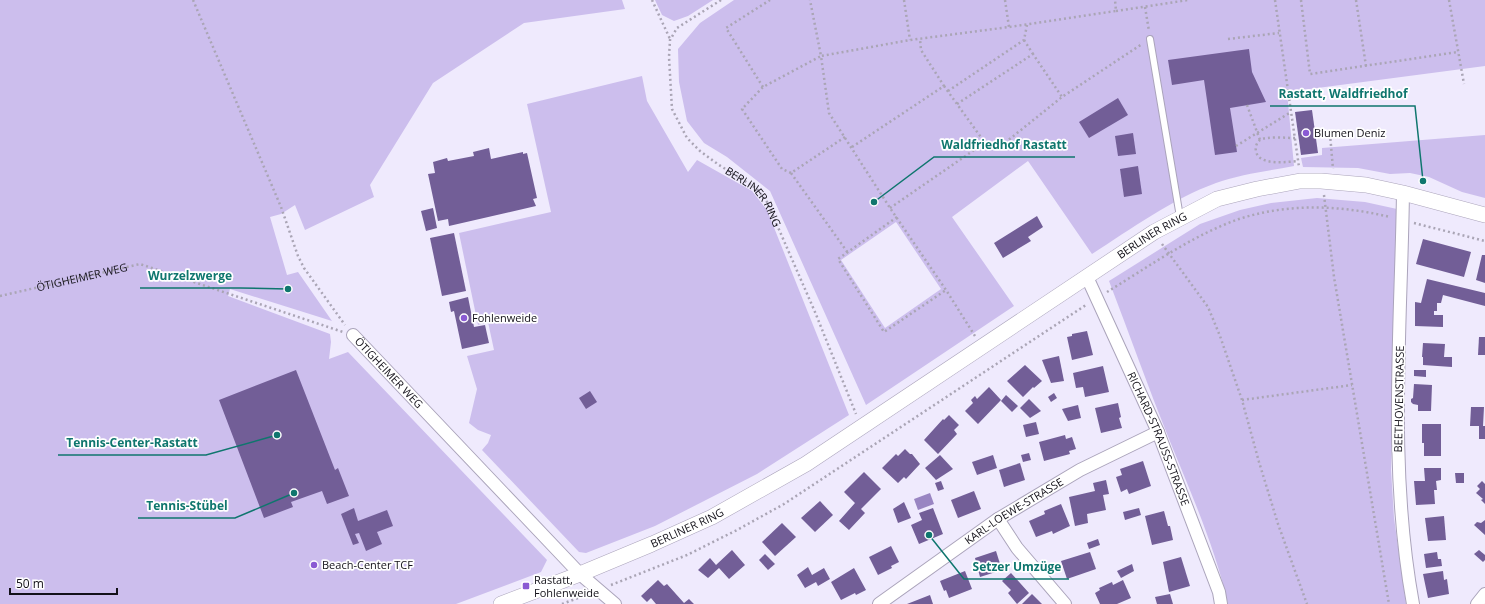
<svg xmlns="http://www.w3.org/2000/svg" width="1485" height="604" font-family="'Open Sans',sans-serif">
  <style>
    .green { fill: #ccbeed; fill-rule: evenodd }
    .water { fill: #9985c2 }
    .building { fill: #725e97 }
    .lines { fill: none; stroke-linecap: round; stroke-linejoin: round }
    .service-casing { stroke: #aba4bb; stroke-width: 8 }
    .minor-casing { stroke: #aba4bb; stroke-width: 14 }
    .tertiary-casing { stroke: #aba4bb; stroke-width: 16 }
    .path { stroke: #aaa5b5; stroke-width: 2.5; stroke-dasharray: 2 3; stroke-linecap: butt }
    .service { stroke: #fff; stroke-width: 6 }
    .minor { stroke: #fff; stroke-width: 12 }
    .tertiary { stroke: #fff; stroke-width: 15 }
    .poi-dot { fill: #8a5ad3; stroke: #fff; stroke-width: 1.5 }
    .labels { text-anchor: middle; stroke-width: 3.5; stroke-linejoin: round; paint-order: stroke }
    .poi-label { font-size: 11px; fill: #131119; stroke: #fff; text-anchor: start }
    .street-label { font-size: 11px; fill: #131119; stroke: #fff }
    .leader { fill: none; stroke: #0f766e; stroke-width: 1.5 }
    .callout-dot { fill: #0f766e; stroke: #fff; stroke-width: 1.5 }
    .callout-label { font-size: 12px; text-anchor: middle; font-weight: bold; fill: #0f766e; stroke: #fff; stroke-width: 3.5; stroke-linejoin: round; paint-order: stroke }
  </style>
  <rect width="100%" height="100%" fill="#efeafd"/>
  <g class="green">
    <polygon points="0,0 622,0 625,9 524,23 433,83 370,185 374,197 305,230 295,205 281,214 270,217 287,275 298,272 332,321 230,289 228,296 330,334 331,342 329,359 348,352 547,560 541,572 456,604 0,604"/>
    <polygon points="655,0 713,0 688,16 674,21 662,15"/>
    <path d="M734 0H1485V66L1287 92 1294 166C1268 171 1241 174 1216 183 1172 199 1131 229 1092 254L1028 161 952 217 1014 306 866 405 770 191 727 157 704 143 687 121 679 82 678 49 700 23ZM896 222 941 289 885 328 841 260Z"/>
    <polygon points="642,76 647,101 688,172 697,160 752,191 767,210 849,415 757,474 655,526 586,553 579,552 482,450 488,443 491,435 478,430 469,423 477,389 467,356 494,350 488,322 478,325 459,233 551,212 527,104"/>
    <polygon points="1485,135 1485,198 1462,192 1429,177 1410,173 1390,174 1358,168 1303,167 1301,158 1322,155 1322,148"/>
    <path d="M1317 198 1365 202 1397 209 1391 470 1394 518 1406 604H1228C1215 547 1191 493 1169 439 1148 387 1129 333 1109 281L1200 224 1240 210 1271 203Z"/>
  </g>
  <polygon class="water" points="930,493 934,504 918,510 914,499"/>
  <g class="building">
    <polygon points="1249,49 1252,72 1266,102 1230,108 1237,152 1215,155 1204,80 1172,85 1168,60"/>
    <polygon points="1118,98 1128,115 1089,138 1079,122"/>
    <polygon points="1312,110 1318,153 1301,155 1295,112"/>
    <polygon points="1133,133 1136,154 1118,156 1115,136"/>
    <polygon points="489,148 491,159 523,152 523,154 527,153 537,198 533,199 536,206 449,226 448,219 438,221 428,174 435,173 433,162 447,158 448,161 474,156 473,152"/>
    <polygon points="1138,166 1142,194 1124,197 1120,169"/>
    <polygon points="433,208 437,228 426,231 421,211"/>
    <polygon points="1037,216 1043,227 1028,237 1031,241 1003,258 994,243"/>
    <polygon points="454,233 466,291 442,296 430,238"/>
    <polygon points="1423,239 1471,252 1464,277 1416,264"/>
    <polygon points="1482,255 1485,255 1485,283 1476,280"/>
    <polygon points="1427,279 1485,293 1485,306 1443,295 1441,303 1437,303 1437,311 1434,311 1434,315 1443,315 1443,327 1415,326 1415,302 1421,303"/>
    <polygon points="468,297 474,327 485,325 489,343 462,349 454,311 451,312 449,302"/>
    <polygon points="1087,331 1093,355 1072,360 1067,337 1072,336 1072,334"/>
    <polygon points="1479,337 1485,337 1485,355 1478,355"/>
    <polygon points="1423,343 1445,344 1444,357 1452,357 1452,367 1423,365 1423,357 1422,357"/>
    <polygon points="1059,356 1064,381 1051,383 1042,360"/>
    <polygon points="1025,365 1042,381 1034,388 1033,387 1023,397 1007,381"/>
    <polygon points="1103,366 1109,392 1085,397 1083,387 1076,388 1073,373"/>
    <polygon points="296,370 335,470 338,468 349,496 327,504 322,491 291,502 293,507 264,518 219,400"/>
    <polygon points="1414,370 1426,370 1426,377 1414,376"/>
    <polygon points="1414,384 1432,385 1431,411 1418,411 1418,405 1413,404 1411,402 1411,399 1413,398"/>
    <polygon points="989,387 1001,400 978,424 965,411 973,403 971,400 975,396 977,399"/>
    <polygon points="590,391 597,402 586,409 579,398"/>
    <polygon points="1054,393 1057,398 1051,402 1048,397"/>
    <polygon points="1006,395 1018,406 1012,412 1001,401"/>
    <polygon points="1029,399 1041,411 1030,418 1020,408"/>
    <polygon points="1118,403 1121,417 1119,418 1122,428 1101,433 1095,408"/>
    <polygon points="1078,405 1081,418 1068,421 1062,409"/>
    <polygon points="1471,407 1484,407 1483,426 1485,426 1485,439 1479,439 1479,426 1470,426"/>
    <polygon points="949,415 959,425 954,430 957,434 938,454 924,440 943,419 944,420"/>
    <polygon points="1036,422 1039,434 1026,437 1023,425"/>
    <polygon points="1422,424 1441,424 1441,456 1424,456 1424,443 1422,443"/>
    <polygon points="1065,435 1066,439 1072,437 1076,449 1069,451 1070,454 1044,461 1039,442"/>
    <polygon points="905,449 910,454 912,454 920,464 906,479 904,477 898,483 882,468 896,454 898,456"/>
    <polygon points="1029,453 1031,460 1023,462 1021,455"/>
    <polygon points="940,455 953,469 936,480 925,468"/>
    <polygon points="993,455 997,468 977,475 972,462"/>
    <polygon points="1143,461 1151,486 1129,494 1127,489 1121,492 1116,477 1122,475 1120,469"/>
    <polygon points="1020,463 1025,480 1004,487 999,470"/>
    <polygon points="1424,468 1441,468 1441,480 1436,481 1437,490 1434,490 1435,504 1416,505 1414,481 1425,481"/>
    <polygon points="864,472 881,489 861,509 865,513 849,530 839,521 855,503 844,492"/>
    <polygon points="1455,473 1464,473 1464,483 1456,483"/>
    <polygon points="1106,480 1109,494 1103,495 1106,510 1087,514 1088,523 1075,526 1069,497 1095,491 1093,483"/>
    <polygon points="941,481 944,489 938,491 935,483"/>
    <polygon points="1482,481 1485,484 1485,504 1481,500 1483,499 1476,493 1480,489 1477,486"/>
    <polygon points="974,491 981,509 958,518 951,500"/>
    <polygon points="820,501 833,515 815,532 801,518"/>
    <polygon points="904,502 911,518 898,523 893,509"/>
    <polygon points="1061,504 1070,526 1053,534 1052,531 1036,537 1029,521 1045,514 1044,511"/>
    <polygon points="354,508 358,521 387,510 393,526 377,532 382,544 366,551 359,533 355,534 359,543 353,545 341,514"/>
    <polygon points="933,508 943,534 919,544 911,525 922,520 919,513"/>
    <polygon points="1139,508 1141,515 1125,520 1123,512"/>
    <polygon points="1164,511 1168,526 1170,526 1173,540 1152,545 1145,516"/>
    <polygon points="1444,516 1446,540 1428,541 1425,518"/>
    <polygon points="1485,520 1485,535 1474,525 1477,522 1481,523"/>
    <polygon points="782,523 796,537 775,556 762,542"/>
    <polygon points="1098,539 1100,545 1089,549 1087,543"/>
    <polygon points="891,546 899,562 891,566 892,568 878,575 869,557"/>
    <polygon points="732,550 745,565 729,579 719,568 708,578 698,570 710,558 716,565"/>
    <polygon points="1479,550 1485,555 1485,560 1483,562 1474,554"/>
    <polygon points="996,551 1002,570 980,577 975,558"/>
    <polygon points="1090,552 1096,569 1067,579 1061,561"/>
    <polygon points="1437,552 1438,559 1441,559 1442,566 1426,568 1424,554"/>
    <polygon points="765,554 775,564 768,570 759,560"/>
    <polygon points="1181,557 1190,586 1169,592 1163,562"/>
    <polygon points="1132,564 1134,571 1121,578 1117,571"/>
    <polygon points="808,567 812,575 824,568 830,579 818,586 816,582 805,588 797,575"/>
    <polygon points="854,568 866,590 856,595 855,593 841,600 831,582"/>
    <polygon points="965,571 972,589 949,598 946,590 944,591 940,581"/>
    <polygon points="1443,571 1444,580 1447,579 1449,594 1428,598 1423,574"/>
    <polygon points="1011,573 1029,593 1017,604 1008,593 1011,590 1002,581"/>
    <polygon points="658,580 664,586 667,584 684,603 689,599 694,604 656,604 651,598 647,602 641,596"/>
    <polygon points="1123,580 1131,598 1117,604 1100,604 1095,593 1100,590 1099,588 1112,582 1113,585"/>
    <polygon points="1032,594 1042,604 1022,604"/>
    <polygon points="1170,594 1173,604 1157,604 1155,597"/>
    <polygon points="930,595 933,604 907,604"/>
  </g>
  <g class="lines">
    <defs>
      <polyline id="service" points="1150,39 1180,217"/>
      <g id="minor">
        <path d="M1403 193C1401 330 1388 468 1413 604"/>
        <path id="s3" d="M1087 277 1158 432 1219 592 1221 604"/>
        <path id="s4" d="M353 335 580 574 615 604"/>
        <polyline points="998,519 1017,548 1065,604"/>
        <path id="s5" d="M879 604 998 519 1080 470 1158 432"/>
        <polyline points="1477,604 1485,594"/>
      </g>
      <g id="tertiary">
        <path id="s6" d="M501 604 580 574 652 544 712 517 806 464 1154 232 1217 199 1257 189 1300 181H1321L1366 185 1403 193 1485 215"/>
      </g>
    </defs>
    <use href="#service" class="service-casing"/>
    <use href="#minor" class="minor-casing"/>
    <use href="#tertiary" class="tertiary-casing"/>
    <g class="path">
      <polyline points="193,0 281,207 298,256 304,268 345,325"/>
      <polyline points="652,0 670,39"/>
      <path id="s1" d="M721 0 677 28 670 40 669 57 672 109 687 138 700 151 719 165 756 188 767 202 815 312 856 414"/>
      <polyline points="904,0 910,40"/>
      <polyline points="1005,0 1009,27"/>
      <polyline points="1275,0 1299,167"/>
      <polyline points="1301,0 1310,74 1458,52"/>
      <polyline points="1356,0 1366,66"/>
      <polyline points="1449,0 1464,84"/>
      <polyline points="1145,7 1149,31"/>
      <polyline points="1116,11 1188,0"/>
      <polyline points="1228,39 1279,33"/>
      <polyline points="1024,40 1033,54"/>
      <polyline points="944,86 988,147"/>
      <polyline points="763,87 726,28 770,0"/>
      <polyline points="948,91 1024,40 1027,25"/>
      <polyline points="957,104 1033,54 1062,97"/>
      <polyline points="1247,105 1260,140"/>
      <polyline points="1330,134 1333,169"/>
      <polyline points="845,137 791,173 848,253"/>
      <path d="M1295 138C1286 138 1267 136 1260 140 1257 142 1255 147 1256 151 1258 166 1287 162 1298 161"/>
      <polyline points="1236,146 1291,112"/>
      <polyline points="852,147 944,86 921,50 920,39"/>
      <polyline points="791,173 782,169 742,109 763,87 821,56 810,0"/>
      <polyline points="1324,195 1334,277 1389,604"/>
      <polyline points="890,208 977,148 1001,146 1062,97 1142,44"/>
      <polyline points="897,217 838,259 884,332 946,290"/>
      <polyline points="1414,223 1485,241"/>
      <polyline points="1162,244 1208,307 1220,336 1242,400 1259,462 1278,524 1307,604"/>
      <path d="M1107 292C1148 267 1193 235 1239 219 1288 203 1340 205 1390 217"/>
      <path id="s2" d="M0 296 140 264 343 332"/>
      <polyline points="975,336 946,290 890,208 829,113 821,56 910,40 1009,27 1116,11 1115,0"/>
      <polyline points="1242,400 1352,385"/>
      <polyline points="611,585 687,555 737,530 784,504 1086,305"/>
      <polyline points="562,604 586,595"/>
    </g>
    <use href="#service" class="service"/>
    <use href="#minor" class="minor"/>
    <use href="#tertiary" class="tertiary"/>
  </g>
  <g class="poi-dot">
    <circle cx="1306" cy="133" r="4"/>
    <circle cx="464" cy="318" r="4"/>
    <circle cx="314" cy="565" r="4"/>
    <rect x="522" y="582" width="8" height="8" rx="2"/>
  </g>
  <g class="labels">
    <g class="poi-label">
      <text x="1314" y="137">Blumen Deniz</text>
      <text x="472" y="322">Fohlenweide</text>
      <text x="322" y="569">Beach-Center TCF</text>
      <text x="534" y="584">Rastatt,<tspan x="534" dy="13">Fohlenweide</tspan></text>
    </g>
    <g class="street-label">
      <text dy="4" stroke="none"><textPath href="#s1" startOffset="258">BERLINER RING</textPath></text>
      <text dy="4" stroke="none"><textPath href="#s6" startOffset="751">BERLINER RING</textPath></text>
      <text dy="4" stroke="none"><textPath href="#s2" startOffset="84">ÖTIGHEIMER WEG</textPath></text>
      <text dy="4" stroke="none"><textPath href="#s4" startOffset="52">ÖTIGHEIMER WEG</textPath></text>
      <text transform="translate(1399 399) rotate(-89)" y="4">BEETHOVENSTRASSE</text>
      <text dy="4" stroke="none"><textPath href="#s3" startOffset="177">RICHARD-STRAUSS-STRASSE</textPath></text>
      <text dy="4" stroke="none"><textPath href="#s5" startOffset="164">KARL-LOEWE-STRASSE</textPath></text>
      <text dy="4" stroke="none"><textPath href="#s6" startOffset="201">BERLINER RING</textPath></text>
    </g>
  </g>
  <path class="leader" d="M1423 181L1415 106H1270M874 202L934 157H1075M288 289L240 288H140M277 435L206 455H58M294 493L235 518H138M929 535L964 579H1069"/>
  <g class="callout-dot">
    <circle cx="1423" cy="181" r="4"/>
    <circle cx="874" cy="202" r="4"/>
    <circle cx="288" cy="289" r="4"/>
    <circle cx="277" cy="435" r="4"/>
    <circle cx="294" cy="493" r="4"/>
    <circle cx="929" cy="535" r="4"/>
  </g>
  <g class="callout-label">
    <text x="1343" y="98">Rastatt, Waldfriedhof</text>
    <text x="1004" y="149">Waldfriedhof Rastatt</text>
    <text x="190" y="280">Wurzelzwerge</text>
    <text x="132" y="447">Tennis-Center-Rastatt</text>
    <text x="187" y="510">Tennis-Stübel</text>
    <text x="1017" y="571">Setzer Umzüge</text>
  </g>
  <path d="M10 588v6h107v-6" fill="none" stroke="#131119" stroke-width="2"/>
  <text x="16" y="588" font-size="12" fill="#131119" stroke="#ffffff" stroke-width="3" paint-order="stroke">50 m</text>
</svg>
